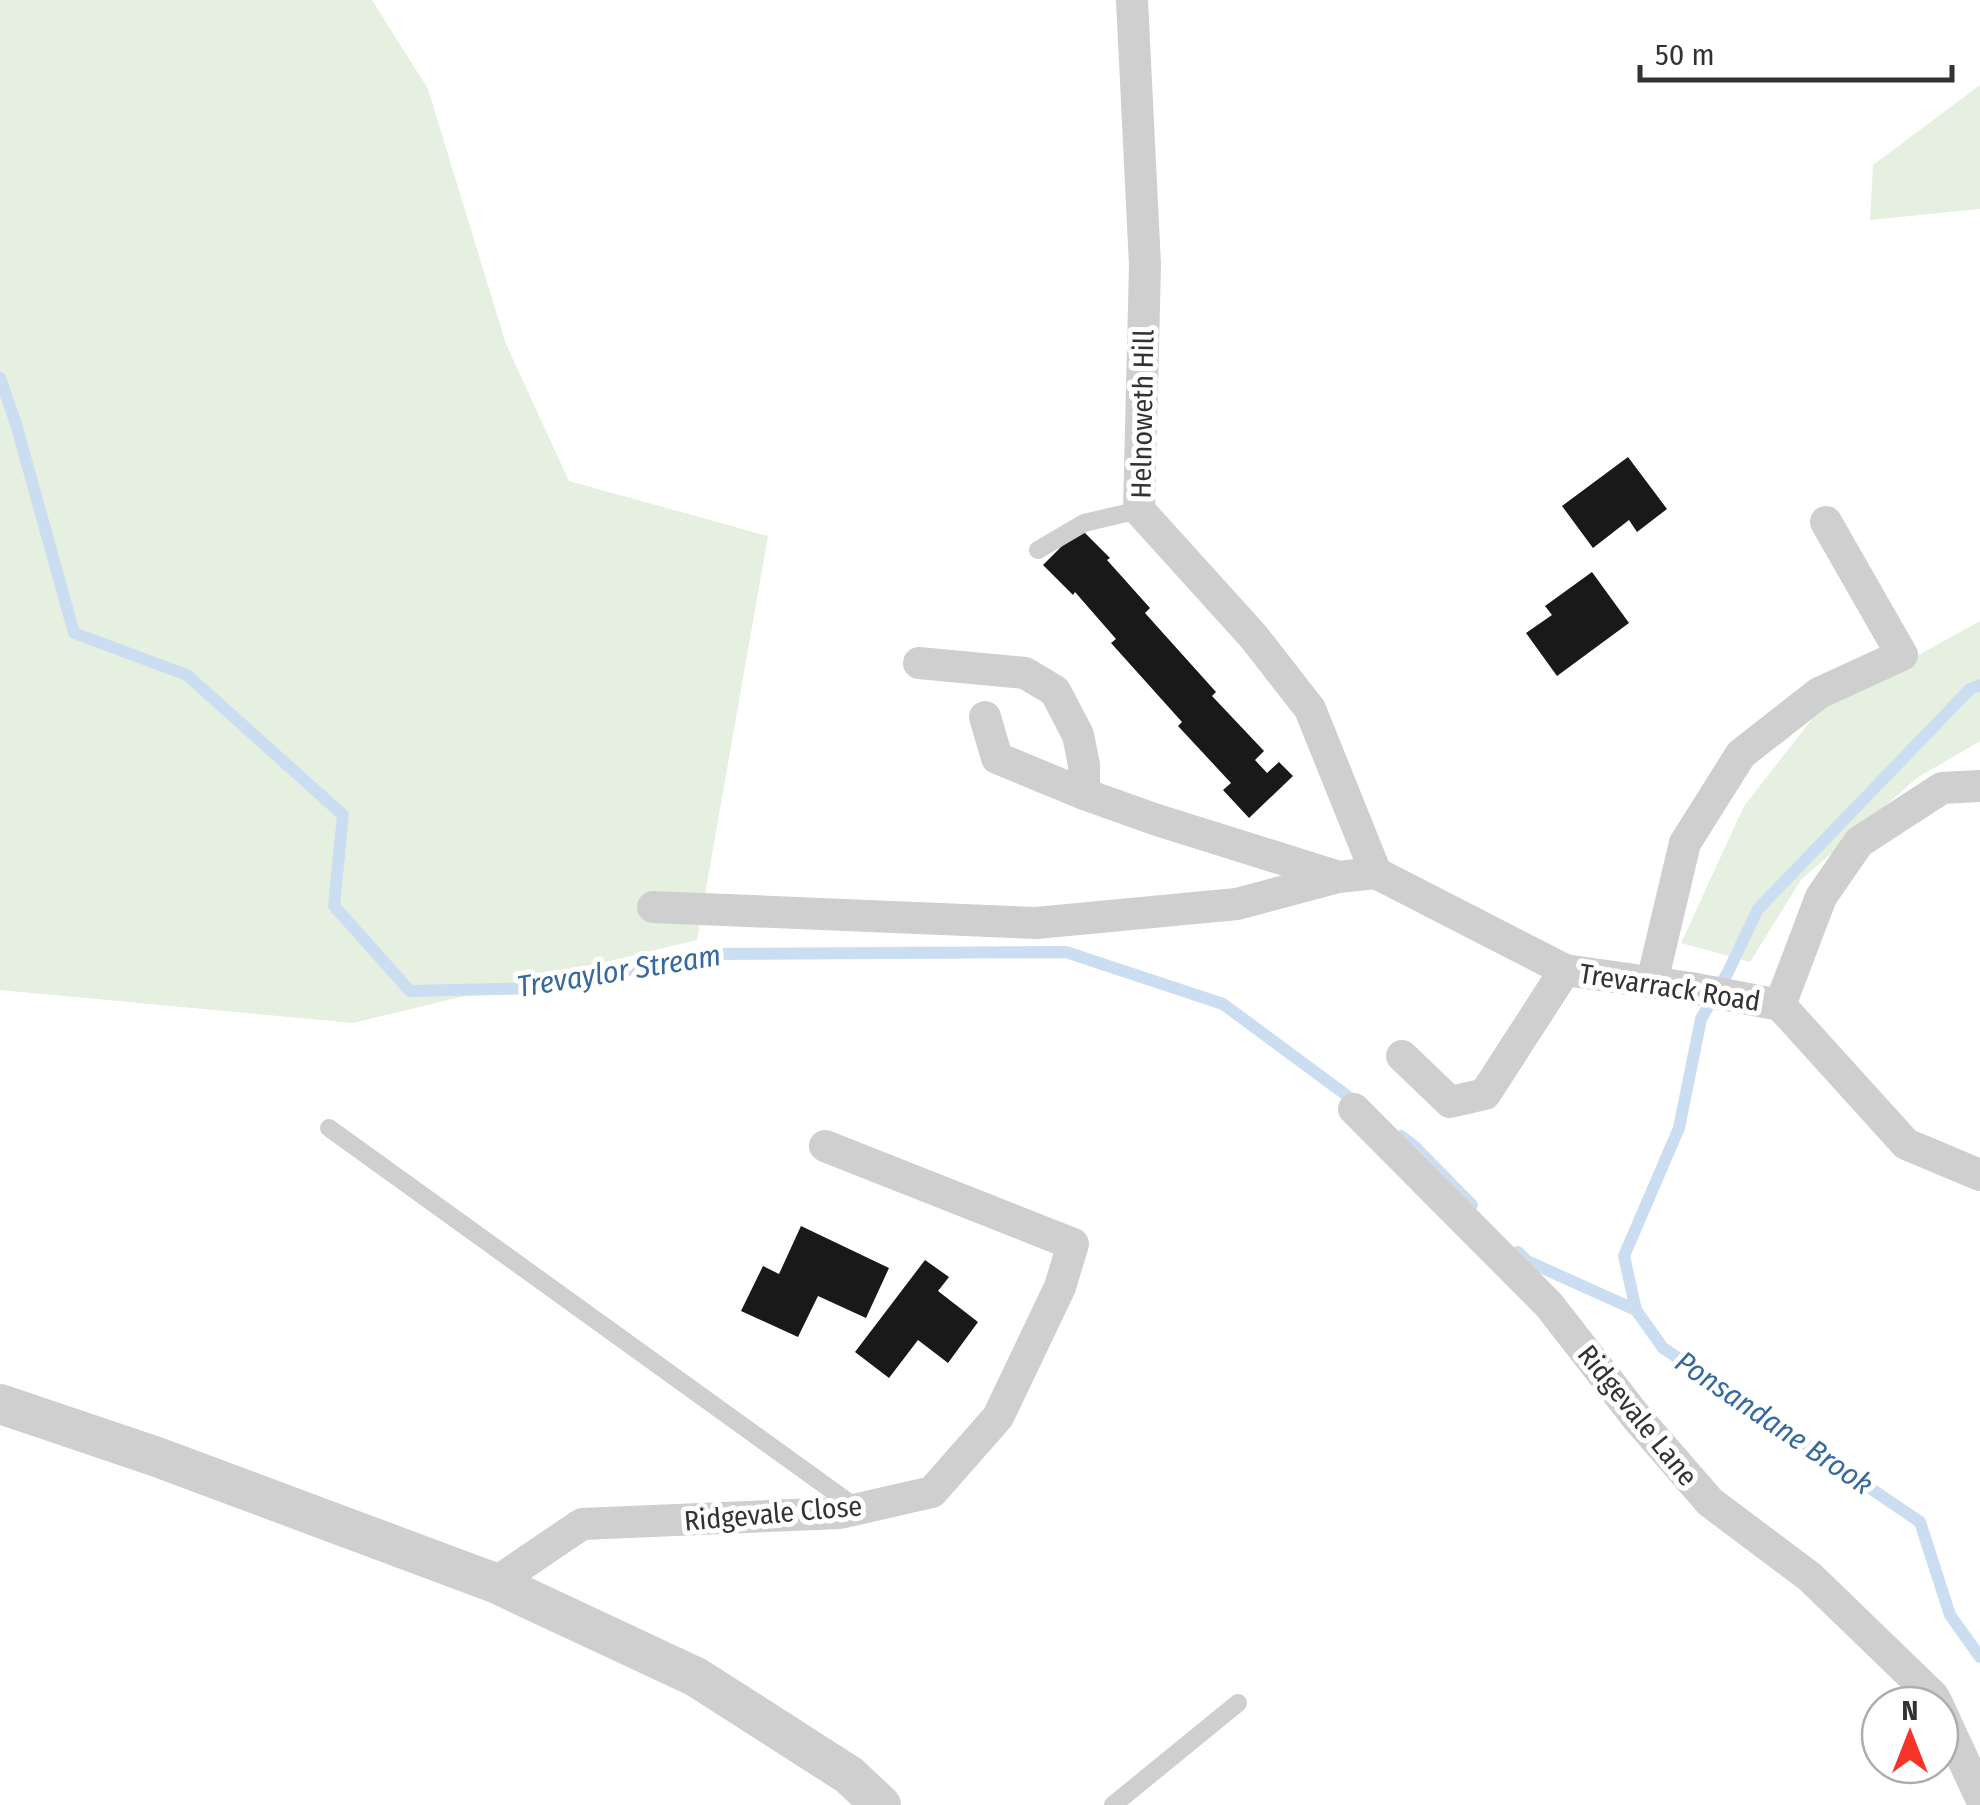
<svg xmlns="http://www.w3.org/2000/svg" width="1980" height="1805" font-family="'Fira Sans Condensed',sans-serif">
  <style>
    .green { fill: #e6f0e0 }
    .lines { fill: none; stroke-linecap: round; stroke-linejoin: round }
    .stream { stroke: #cbddf1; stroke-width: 12 }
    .building { fill: #191919 }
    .service { stroke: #cfcfcf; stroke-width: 18 }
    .minor { stroke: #cfcfcf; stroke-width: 32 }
    .tertiary { stroke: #cfcfcf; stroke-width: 40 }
    .labels { text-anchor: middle; stroke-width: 10; stroke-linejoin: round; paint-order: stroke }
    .street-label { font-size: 28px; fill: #323232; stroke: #fff }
    .water-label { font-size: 30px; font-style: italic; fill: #37699e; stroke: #fff }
  </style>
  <rect width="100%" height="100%" fill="#fff"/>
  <g class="green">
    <polygon points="0,0 372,0 428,89 506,344 569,481 768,536 697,940 353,1023 0,990"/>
    <polygon points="1980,85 1980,209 1870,220 1873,165"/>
    <polygon points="1980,621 1980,741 1917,778 1801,880 1750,962 1681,943 1744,806 1820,709"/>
  </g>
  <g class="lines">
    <g class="stream">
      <polyline points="0,378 16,424 74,633 187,675 343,815 334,906 410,991 546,988 703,954 1066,952 1223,1004 1357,1103"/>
      <polyline points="1980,685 1970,689 1758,909 1728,972 1701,1019 1679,1128 1624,1256 1636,1310 1663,1348 1920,1522 1950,1615 1980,1657"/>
      <polyline points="1401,1136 1414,1146 1472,1205"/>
      <polyline points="1518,1252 1527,1261 1636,1310"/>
    </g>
  </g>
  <g class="building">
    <polygon points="1628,457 1667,509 1637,532 1629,520 1593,548 1562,506"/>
    <polygon points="1080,528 1110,558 1107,560 1150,608 1145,613 1216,692 1212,696 1264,751 1255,760 1267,773 1279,762 1293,776 1249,818 1223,790 1231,783 1178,726 1182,722 1111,643 1116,639 1075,592 1073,595 1043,565"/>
    <polygon points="1592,572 1629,623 1557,676 1526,633 1552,615 1545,606"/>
    <polygon points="801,1226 889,1268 866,1318 818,1296 798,1337 741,1311 763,1266 779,1274"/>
    <polygon points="925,1260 949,1277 938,1291 978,1322 948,1363 918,1340 889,1378 855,1352"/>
  </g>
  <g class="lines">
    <g class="service">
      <polyline points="1038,550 1084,523 1139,510"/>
      <polyline points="329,1128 858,1509"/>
      <polyline points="1113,1805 1238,1703"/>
    </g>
    <g class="minor">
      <polyline points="1132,0 1145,265 1139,510 1253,636 1310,709 1376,873"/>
      <polyline points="919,663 1025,673 1055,691 1078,735 1084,765 1084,794 1154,819 1336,876"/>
      <polyline points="985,717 997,758 1084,794"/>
      <polyline points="1376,873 1565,970 1691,988 1780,1005 1906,1144 1980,1175"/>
      <polyline points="653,907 1036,923 1237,904 1338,877 1376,873"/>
      <polyline points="1652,982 1685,843 1741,754 1819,693 1902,655 1826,522"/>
      <polyline points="1780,1005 1821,897 1859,842 1942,788 1980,786"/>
      <polyline points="1402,1056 1450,1102 1485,1094 1565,970"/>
      <polyline points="1354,1109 1549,1305 1637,1418 1710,1502 1810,1577 1933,1696 1938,1705"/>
      <polyline points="495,1583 582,1524 840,1513 932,1492 998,1417 1060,1287 1073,1244 825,1146"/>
      <polyline points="1940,1710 1980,1796"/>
    </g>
    <polyline class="tertiary" points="0,1404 157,1457 495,1583 696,1677 849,1775 881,1805"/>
  </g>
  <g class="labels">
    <g class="street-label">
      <text transform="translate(1142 414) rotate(-89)" y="10">Helnoweth Hill</text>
      <text transform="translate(1670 987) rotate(9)" y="10">Trevarrack Road</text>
      <text transform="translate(1638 1415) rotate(51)" y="10">Ridgevale Lane</text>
      <text transform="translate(773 1513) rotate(-5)" y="10">Ridgevale Close</text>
    </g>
    <g class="water-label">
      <text transform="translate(619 971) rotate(-9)" y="10">Trevaylor Stream</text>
      <text transform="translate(1774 1423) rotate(34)" y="10">Ponsandane Brook</text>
    </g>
  </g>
  <g transform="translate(1910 1735)"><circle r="48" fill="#ffffff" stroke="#adadad" stroke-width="2.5"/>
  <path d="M0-8L18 38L0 25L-18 38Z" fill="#f63428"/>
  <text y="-15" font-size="28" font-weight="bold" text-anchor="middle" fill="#323232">N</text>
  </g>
  <path d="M1640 65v15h312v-15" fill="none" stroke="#323232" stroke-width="5"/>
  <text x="1655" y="65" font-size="30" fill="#323232" stroke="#ffffff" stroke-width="8" paint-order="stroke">50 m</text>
</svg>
